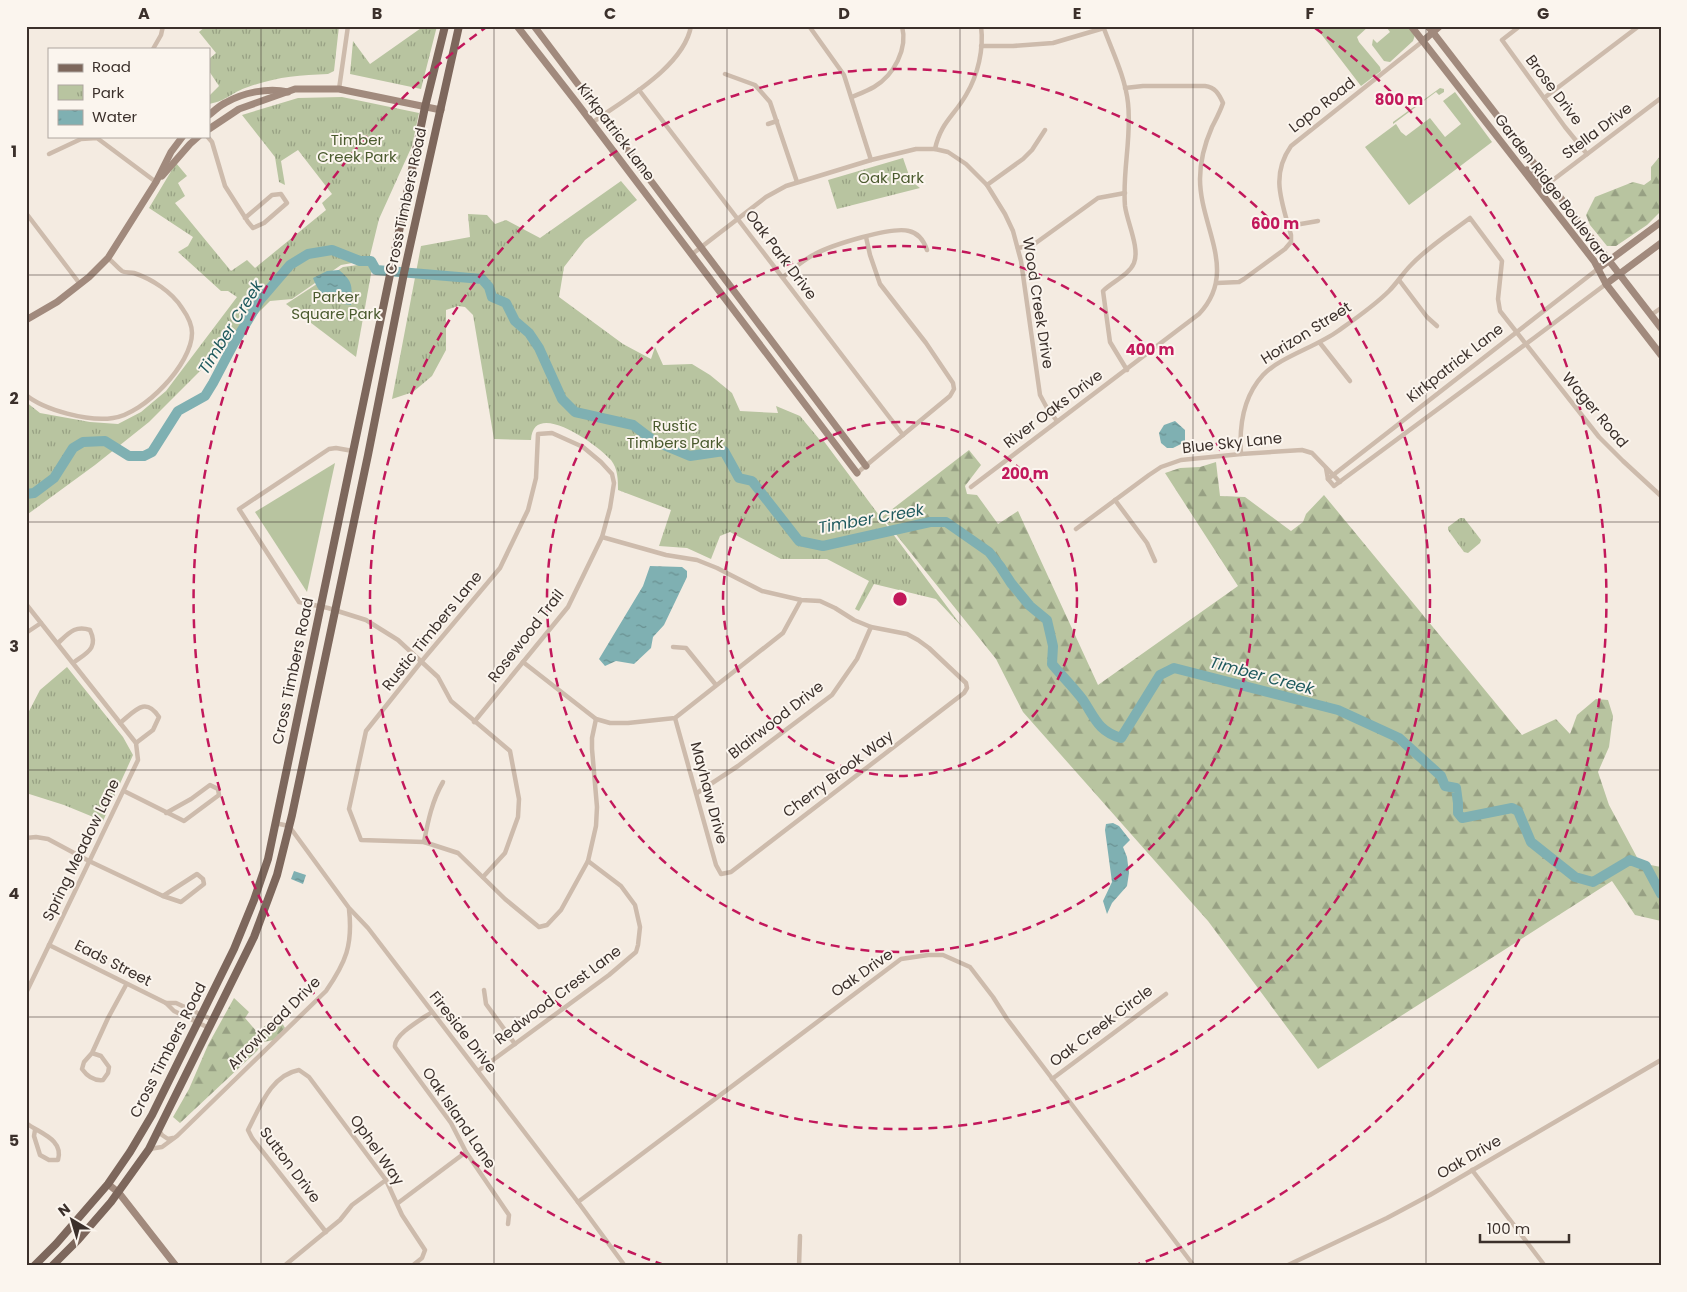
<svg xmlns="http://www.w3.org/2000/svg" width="1687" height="1292" font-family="Poppins,sans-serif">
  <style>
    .grass { fill: #b8c4a0 }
    .forest { fill: url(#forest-firs) }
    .park { fill: url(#park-tufts) }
    .water { fill: url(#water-ripples) }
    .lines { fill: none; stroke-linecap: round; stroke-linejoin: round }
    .river { stroke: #7fb0b2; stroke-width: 10 }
    .street { stroke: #cdbbac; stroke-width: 4.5 }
    .secondary { stroke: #a18a7d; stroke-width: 7 }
    .primary { stroke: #7d675c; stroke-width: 8 }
    .grid { fill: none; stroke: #3b302b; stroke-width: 1; stroke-opacity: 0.55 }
    .ring { fill: none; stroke: #c2185b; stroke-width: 2.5; stroke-dasharray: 9 6 }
    .labels { text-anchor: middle; stroke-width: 4; stroke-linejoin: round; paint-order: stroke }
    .street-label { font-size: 15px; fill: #3b302b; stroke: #fbf5ee }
    .park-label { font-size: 15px; fill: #4a5a2e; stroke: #fbf5ee }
    .water-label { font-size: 16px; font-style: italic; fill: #1f5a5e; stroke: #fbf5ee }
    .centre { fill: #c2185b; stroke: #fbf5ee; stroke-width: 2.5 }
    .ring-label { font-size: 15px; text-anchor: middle; font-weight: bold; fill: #c2185b; stroke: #fbf5ee; stroke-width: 4; stroke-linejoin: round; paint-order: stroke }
    .neatline { fill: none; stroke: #3b302b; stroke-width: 2 }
    .grid-label { font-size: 16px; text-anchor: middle; font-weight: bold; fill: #3b302b }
  </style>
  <defs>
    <pattern id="forest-firs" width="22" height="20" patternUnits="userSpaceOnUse" patternTransform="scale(1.25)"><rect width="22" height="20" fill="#b8c4a0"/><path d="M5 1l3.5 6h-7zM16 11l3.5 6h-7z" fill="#97a083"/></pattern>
    <pattern id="park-tufts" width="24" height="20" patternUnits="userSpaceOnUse" patternTransform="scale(1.25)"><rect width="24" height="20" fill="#b8c4a0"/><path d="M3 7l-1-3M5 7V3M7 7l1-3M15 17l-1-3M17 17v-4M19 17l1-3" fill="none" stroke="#97a083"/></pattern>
    <pattern id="water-ripples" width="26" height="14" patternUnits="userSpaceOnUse" patternTransform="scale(1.25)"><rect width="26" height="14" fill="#7fb0b2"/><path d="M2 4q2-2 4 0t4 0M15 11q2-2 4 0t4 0" fill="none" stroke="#699091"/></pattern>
  </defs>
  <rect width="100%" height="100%" fill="#f4ebe1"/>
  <g class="grass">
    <polygon points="1315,26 1369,26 1357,37 1359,42 1380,67 1381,71 1361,86"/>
    <polygon points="1388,26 1408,26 1415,35 1413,41 1390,62 1384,61 1372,45 1373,39 1377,43 1390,32 1387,28"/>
    <polygon points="1440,88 1444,89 1444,92 1439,95 1436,92 1393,124 1393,122"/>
    <polygon points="1455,92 1492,142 1409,205 1365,147 1396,124 1401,132 1406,136 1430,118 1445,137 1461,124 1443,101"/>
    <polygon points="335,463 307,592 255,512"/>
  </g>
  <g class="forest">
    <polygon points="1661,155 1661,211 1647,225 1616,246 1607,246 1590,225 1586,215 1595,197 1633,182 1644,185 1651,180 1651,167"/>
    <polygon points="969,450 981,465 965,486 967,494 977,495 998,524 1018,511 1098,685 1238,586 1165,473 1180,468 1200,467 1216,462 1220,496 1245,497 1291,531 1303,522 1306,514 1324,495 1522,735 1556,719 1570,734 1577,715 1596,699 1608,700 1613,716 1609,747 1598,772 1609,805 1640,863 1661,867 1661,921 1635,915 1612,881 1318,1069 1208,921 1023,712 996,659 882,517"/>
    <polygon points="234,998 249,1012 245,1018 257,1032 274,1019 281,1021 285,1028 274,1040 263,1042 257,1051 180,1123 173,1117 189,1089 208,1045"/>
  </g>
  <g class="park">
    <path d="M206 26H339L334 71 328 74C299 75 276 77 248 87 232 92 227 101 209 104V96L219 86 209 71V59L216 53 199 32Z"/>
    <polygon points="424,26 437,26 421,89 350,74 353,41 370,64"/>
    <polygon points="342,97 419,113 412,146 379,219 369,260 341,265 292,299 270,301 149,422 95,465 28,514 26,513 26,402 40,413 90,422 118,424 141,412 166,391 237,297 228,291 221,291 178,252 188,246 193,237 149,208 176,163 187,176 178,183 185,196 175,203 231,271 247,260 255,268 326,210 322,203 332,194 298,150 281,161 285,185 279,182 275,157 242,115 298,98"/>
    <polygon points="903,158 911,181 920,188 837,209 828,180"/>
    <path d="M621 181 637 200 585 240 564 267 559 297 623 344 651 359 655 347 663 365 692 364 710 375 732 393 740 411 778 413 776 406 800 416 819 439 823 440 963 628 936 599 874 584 859 611 855 609 869 581 827 559H781L730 532 720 536 711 559 687 548 659 546 671 510 618 490C618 480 618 469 611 460 598 445 533 398 531 440L494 439 473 315 465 307 458 306 446 310V350L432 376 413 392 392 399 421 246 470 237 468 214 487 215 495 224 506 220 540 238Z"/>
    <polygon points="373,263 356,357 286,304 343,267"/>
    <polygon points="1460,518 1464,518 1481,540 1480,543 1468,553 1464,552 1448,530 1448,527"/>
    <polygon points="67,667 123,737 133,755 103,821 64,805 26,793 26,717 40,690"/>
  </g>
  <g class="water">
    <path d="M339 270C354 282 352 287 351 305 331 303 320 297 313 278L327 271Z"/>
    <polygon points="1175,421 1185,430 1185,442 1173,448 1167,448 1161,443 1159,433 1164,425"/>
    <polygon points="650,566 682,567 687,571 687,577 664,625 653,637 651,648 634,664 616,661 605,666 599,659 643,586"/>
    <polygon points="1113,823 1119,826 1130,840 1123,847 1127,857 1129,873 1127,886 1112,903 1107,914 1103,901 1112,882 1105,830 1106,824"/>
    <polygon points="294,871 306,875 303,884 291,879"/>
  </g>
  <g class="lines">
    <path class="river" d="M26 494 34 493 54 478 73 448 83 442 105 441 129 456H144L152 452 178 411 205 396 213 383 233 345 260 300 290 265 308 254 332 250 360 261H371L376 270 482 279 489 287 492 297 506 303 515 321 529 333 539 348 562 399 575 412 633 425 654 441 690 456 724 451 739 478 752 481 799 541 823 546 930 522H946L989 552 1000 566 1011 583 1030 606 1047 620 1053 646 1052 664C1062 676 1074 688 1083 700 1095 718 1098 731 1121 738L1160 675 1174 668 1338 710 1399 738 1441 776 1445 786 1456 788 1458 803V813L1462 818 1512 808 1518 811 1531 842 1575 877 1593 882 1630 860 1646 866 1661 894"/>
    <g class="street">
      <polyline points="809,26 844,75 871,160"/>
      <path d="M1103 26C1112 51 1125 76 1128 103 1132 137 1122 172 1125 206 1127 222 1140 248 1134 263 1129 275 1112 282 1103 291L1110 342 1127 370"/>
      <polyline points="1520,26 1502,40 1565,127 1587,154"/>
      <polyline points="981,46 1013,46 1053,43 1104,28"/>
      <polyline points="153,49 161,35 163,26"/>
      <polyline points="725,74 755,85 770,102 797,182"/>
      <polyline points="339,89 348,26"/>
      <polyline points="639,90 903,435"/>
      <path d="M852 97C859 94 867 91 874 87 894 75 908 49 902 26"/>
      <polyline points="1544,98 1639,26"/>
      <path d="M592 123C623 100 684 67 691 26"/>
      <polyline points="768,124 777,121"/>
      <polyline points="207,136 212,142 225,186 248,222 253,228 264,223 287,203 281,194 272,195 245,218"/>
      <path d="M935 149C941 122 954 116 966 95 978 75 984 49 981 26"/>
      <polyline points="49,154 81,139 97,138 156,182"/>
      <polyline points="1549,183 1661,98"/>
      <polyline points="987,185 1023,159 1032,150 1045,130"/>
      <polyline points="26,213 80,284"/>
      <polyline points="1289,226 1318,221"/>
      <polyline points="1018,248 1033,245 1098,198 1125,193"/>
      <polyline points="691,255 766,197 786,186 871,160 916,149 935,149 948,152 966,164 987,185 1005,214 1013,231 1021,261 1040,395 1047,408 1057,421"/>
      <path d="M783 277C793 269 803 260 815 254 832 245 892 226 909 231 918 233 924 241 927 250"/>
      <polyline points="1399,280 1427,317 1437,326"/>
      <path d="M1217 283 1239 282 1244 279 1285 249 1291 242V235C1282 202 1270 176 1291 146L1423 41"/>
      <polyline points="1651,315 1661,308"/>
      <polyline points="1320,343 1350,381"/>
      <path d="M26 395C44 410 89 422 113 418 144 414 192 364 192 333 192 325 187 315 182 308 172 292 152 279 134 273 130 272 125 273 122 271 118 268 113 262 108 258"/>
      <polyline points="353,451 336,448 329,449 239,509 299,602 328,608 366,620 398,640 438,677 451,701 510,751 519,799 518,817 505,853 483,877"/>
      <path d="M1241 454C1239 426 1243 397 1263 375 1280 357 1316 347 1338 331 1355 319 1374 306 1389 291 1397 283 1403 273 1411 265 1428 247 1450 233 1470 218L1502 261 1498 299 1500 311 1599 437 1623 461 1661 496"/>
      <polyline points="1326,468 1328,479 1334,486 1534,338 1606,284"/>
      <polyline points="857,473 950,396 954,389 953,383 926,343 880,284 870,255 866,237"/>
      <polyline points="1328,479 1599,268"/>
      <path d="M971 487 1199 314C1239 272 1200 227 1200 179 1200 162 1205 143 1212 127 1216 119 1220 112 1223 103 1219 94 1215 87 1205 86H1143L1125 88"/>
      <polyline points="1115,500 1147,543 1155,561"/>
      <polyline points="1076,529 1149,475 1161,467 1181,460 1241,454 1302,450 1312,453 1340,482"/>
      <polyline points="602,537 666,555 697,560 717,568 762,591 801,600 820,601 835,608 854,620 871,627 907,634 918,640 929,648 966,683 967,688 964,693 731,872 721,874 716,865 675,718"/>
      <polyline points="26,604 136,743 138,760 26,993"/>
      <polyline points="26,633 41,623"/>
      <path d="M58 643C69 633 75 625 90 630 99 649 86 653 73 663"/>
      <polyline points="673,647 686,648 716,685"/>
      <polyline points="523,662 596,719 610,723 628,723 675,718 783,633 801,600"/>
      <polyline points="474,722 568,607 602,537 610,508 614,483 612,474 601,462 583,447 552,433 538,434 536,478 528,510 500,568 421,662 366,731 349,809 361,840 424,842 458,853 505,899 539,927 547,925 561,910 588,861 596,826 597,807 592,749 592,738 596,719"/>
      <path d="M120 723C135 711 145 696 159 717L153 730 136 743"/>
      <polyline points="124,791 184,821 219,795 218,789 210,785 191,799 166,813"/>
      <polyline points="697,793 738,766 832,695 857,659 871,627"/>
      <polyline points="275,823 289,826 349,908 368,928 578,1202 625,1266"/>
      <polyline points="26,838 36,837 48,839 89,861 163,896"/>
      <path d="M424 842C428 821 432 801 443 782"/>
      <polygon points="197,874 203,879 204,884 181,902 163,896"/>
      <polyline points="49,945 166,1003 174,1011 209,1028"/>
      <polyline points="484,990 486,1004 515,1044"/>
      <polyline points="166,1003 176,1003 213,1020"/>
      <path d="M432 1012C422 1019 393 1035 395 1047L451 1123 466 1152 509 1215 508 1224"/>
      <path d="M92 1053 101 1056 109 1067 108 1073 103 1080C94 1081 87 1076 82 1069L84 1062 92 1053 108 1018 126 985"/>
      <polyline points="478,1071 609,975 636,952 638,945 640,927 635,905 621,886 588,861"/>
      <polyline points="1052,1079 1166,994"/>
      <path d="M26 1123C39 1133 64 1139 58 1160H49L40 1155 34 1136 35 1130"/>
      <polyline points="158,1129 162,1135 168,1139 173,1138"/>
      <path d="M149 1149 162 1147 177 1136 326 991C346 962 353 945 349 909"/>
      <polyline points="1472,1170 1545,1266"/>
      <polyline points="578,1202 901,959 928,955 943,955 970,967 993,997 1007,1019 1194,1266"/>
      <polyline points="398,1203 466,1152"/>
      <path d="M326 1232 252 1138 248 1130C260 1107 271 1075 299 1070L309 1077 386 1180 402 1215 425 1250 422 1258 412 1266"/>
      <polyline points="284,1266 340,1220 352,1205 386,1180"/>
      <polyline points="799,1266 800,1236"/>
      <polyline points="1286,1266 1387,1218 1430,1195 1661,1060"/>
    </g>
    <g class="secondary">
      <polyline points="517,26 577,103 857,473"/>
      <polyline points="534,26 866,466"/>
      <polyline points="1411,26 1594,261 1606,284 1661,355"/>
      <polyline points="1428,26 1661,328"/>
      <polyline points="1423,41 1440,26"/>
      <path d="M209 115C214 111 219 106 225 103 242 93 268 87 288 92"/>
      <polyline points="209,129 239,109 295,89 339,89 441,110"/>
      <polyline points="1527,170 1543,185 1549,183"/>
      <polyline points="162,176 190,144 199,136"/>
      <polyline points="1599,268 1661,222"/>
      <polyline points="1606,284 1661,243"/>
      <polyline points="26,320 57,302 89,277 108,258 156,182 171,152 183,136"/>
      <polyline points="108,1184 119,1193 176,1266"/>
    </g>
    <g class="primary">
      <polyline points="34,1266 56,1244 108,1184 130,1152 152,1115 234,949 254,900 268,859 425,107 445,26"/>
      <polyline points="52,1266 78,1240 111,1202 149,1149 254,937 277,875 292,815 368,455 404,273 459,26"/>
    </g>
  </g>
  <path class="grid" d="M261 26V1266M494 26V1266M727 26V1266M960 26V1266M1193 26V1266M1426 26V1266M26 275H1661M26 522H1661M26 770H1661M26 1017H1661"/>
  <g class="ring">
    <circle cx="900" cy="599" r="177"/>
    <circle cx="900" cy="599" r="353"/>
    <circle cx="900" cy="599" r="530"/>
    <path d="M664 1265A706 706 0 0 1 485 28M1315 28A706 706 0 0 1 1136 1265"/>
  </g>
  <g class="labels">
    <g class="street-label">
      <text transform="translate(1554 90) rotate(53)" y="5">Brose Drive</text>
      <text transform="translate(1322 105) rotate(-38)" y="5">Lopo Road</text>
      <text transform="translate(1597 131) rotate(-37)" y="5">Stella Drive</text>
      <text transform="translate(616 132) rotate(53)" y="5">Kirkpatrick Lane</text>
      <text transform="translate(1553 189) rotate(53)" y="5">Garden Ridge Boulevard</text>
      <text transform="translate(406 201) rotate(-78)" y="5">Cross Timbers Road</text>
      <text transform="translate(781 255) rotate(53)" y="5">Oak Park Drive</text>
      <text transform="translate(1038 303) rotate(81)" y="5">Wood Creek Drive</text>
      <text transform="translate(1306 333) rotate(-32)" y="5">Horizon Street</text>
      <text transform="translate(1455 363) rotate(-38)" y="5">Kirkpatrick Lane</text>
      <text transform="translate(1053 409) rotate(-37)" y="5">River Oaks Drive</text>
      <text transform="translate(1595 410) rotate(50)" y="5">Wager Road</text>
      <text transform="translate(1232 443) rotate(-6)" y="5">Blue Sky Lane</text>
      <text transform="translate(432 631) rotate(-51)" y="5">Rustic Timbers Lane</text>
      <text transform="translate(526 636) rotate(-52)" y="5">Rosewood Trail</text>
      <text transform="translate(293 671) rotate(-78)" y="5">Cross Timbers Road</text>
      <text transform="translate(776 720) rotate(-38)" y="5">Blairwood Drive</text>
      <text transform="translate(838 774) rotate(-37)" y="5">Cherry Brook Way</text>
      <text transform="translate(709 793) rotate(75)" y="5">Mayhaw Drive</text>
      <text transform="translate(81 850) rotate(-64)" y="5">Spring Meadow Lane</text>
      <text transform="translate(113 963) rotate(27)" y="5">Eads Street</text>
      <text transform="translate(862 973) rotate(-35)" y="5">Oak Drive</text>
      <text transform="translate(558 995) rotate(-37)" y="5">Redwood Crest Lane</text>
      <text transform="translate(274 1023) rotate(-45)" y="5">Arrowhead Drive</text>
      <text transform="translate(1101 1026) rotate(-37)" y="5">Oak Creek Circle</text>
      <text transform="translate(463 1032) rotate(52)" y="5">Fireside Drive</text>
      <text transform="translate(168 1050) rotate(-63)" y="5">Cross Timbers Road</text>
      <text transform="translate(459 1118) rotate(56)" y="5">Oak Island Lane</text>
      <text transform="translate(377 1150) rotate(55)" y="5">Ophel Way</text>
      <text transform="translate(1469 1157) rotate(-30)" y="5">Oak Drive</text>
      <text transform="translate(290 1165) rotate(53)" y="5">Sutton Drive</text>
    </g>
    <g class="park-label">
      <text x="357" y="145">Timber<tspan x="357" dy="17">Creek Park</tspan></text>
      <text x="891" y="183">Oak Park</text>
      <text x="336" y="302">Parker<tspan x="336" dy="17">Square Park</tspan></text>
      <text x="675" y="431">Rustic<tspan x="675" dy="17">Timbers Park</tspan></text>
    </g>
    <g class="water-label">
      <text transform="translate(230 327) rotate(-58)" y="6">Timber Creek</text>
      <text transform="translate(871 518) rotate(-10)" y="6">Timber Creek</text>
      <text transform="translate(1262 675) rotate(15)" y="6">Timber Creek</text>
    </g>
  </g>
  <circle cx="900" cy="599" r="8" class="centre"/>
  <g class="ring-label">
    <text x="1399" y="105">800 m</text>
    <text x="1275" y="229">600 m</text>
    <text x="1150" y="355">400 m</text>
    <text x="1025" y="479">200 m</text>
  </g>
  <rect width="1687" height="1292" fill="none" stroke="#fbf5ee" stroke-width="55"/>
  <rect x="48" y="48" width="162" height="90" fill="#fbf5ee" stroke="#aea6a0"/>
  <rect x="58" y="64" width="25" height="8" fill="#7d675c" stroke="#aea6a0"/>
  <text x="92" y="72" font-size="15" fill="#3b302b">Road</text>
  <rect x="58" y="85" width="25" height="15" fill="url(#park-tufts)" stroke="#aea6a0"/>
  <text x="92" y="98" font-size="15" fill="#3b302b">Park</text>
  <rect x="58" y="110" width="25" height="15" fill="url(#water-ripples)" stroke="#aea6a0"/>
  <text x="92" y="122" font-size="15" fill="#3b302b">Water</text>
  <g transform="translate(72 1220) rotate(322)" stroke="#fbf5ee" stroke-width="4" paint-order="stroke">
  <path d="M0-4L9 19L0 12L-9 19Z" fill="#3b302b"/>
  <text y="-8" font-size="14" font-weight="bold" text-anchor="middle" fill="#3b302b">N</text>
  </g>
  <path d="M1480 1234v8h89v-8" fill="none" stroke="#3b302b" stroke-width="2.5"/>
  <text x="1487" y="1234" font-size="15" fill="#3b302b" stroke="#fbf5ee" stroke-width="4" paint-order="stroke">100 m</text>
  <rect x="28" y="28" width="1632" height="1236" class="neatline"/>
  <g class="grid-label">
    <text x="144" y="19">A</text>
    <text x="377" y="19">B</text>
    <text x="610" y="19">C</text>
    <text x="844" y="19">D</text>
    <text x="1077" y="19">E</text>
    <text x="1310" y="19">F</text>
    <text x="1543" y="19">G</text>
    <text x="14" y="157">1</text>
    <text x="14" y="404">2</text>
    <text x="14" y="652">3</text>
    <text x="14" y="899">4</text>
    <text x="14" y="1146">5</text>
  </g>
</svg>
